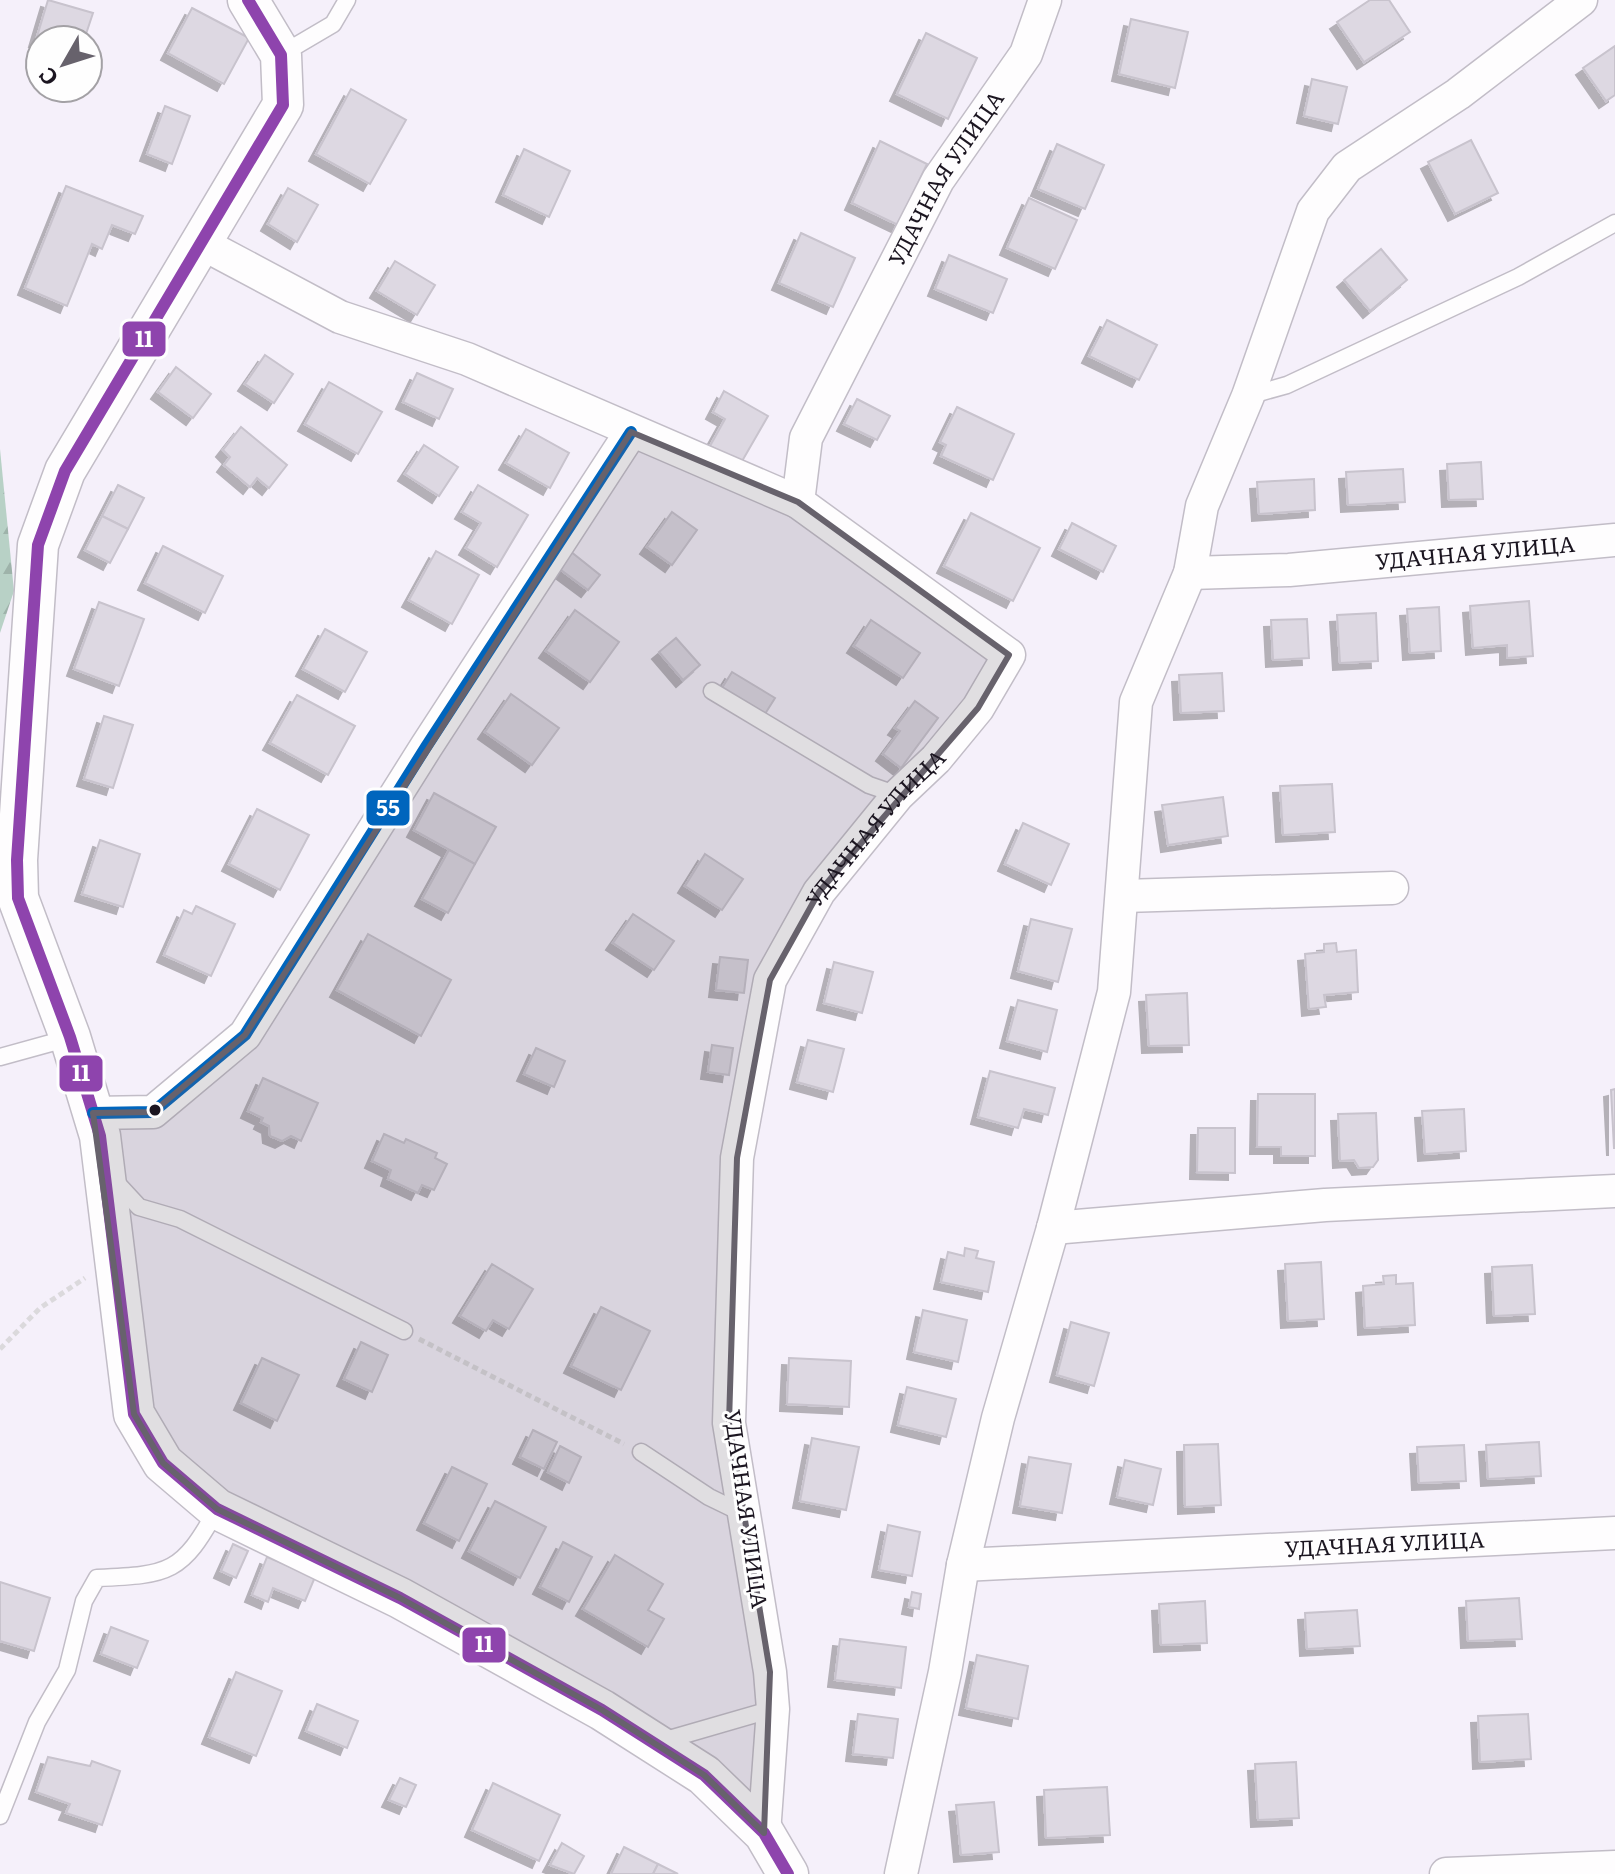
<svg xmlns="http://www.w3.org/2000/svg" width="1615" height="1874" font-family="Literata,serif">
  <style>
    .forest { fill: url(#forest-firs) }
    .building { fill: #ddd8e2; stroke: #c8c3cd; stroke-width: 2; filter: url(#shadow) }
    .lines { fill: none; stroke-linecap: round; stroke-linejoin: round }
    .service-casing { stroke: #c2bdc7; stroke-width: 19 }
    .minor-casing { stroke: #c2bdc7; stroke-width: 35 }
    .tertiary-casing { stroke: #c2bdc7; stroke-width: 43 }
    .path { stroke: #dbd9dc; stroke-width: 5; stroke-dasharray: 6 4; stroke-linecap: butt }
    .service { stroke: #fefdfe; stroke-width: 16 }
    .minor { stroke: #fefdfe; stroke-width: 32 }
    .tertiary { stroke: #fefdfe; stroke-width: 40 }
    .bus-1-casing { stroke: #fefefe; stroke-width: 18 }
    .bus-2-casing { stroke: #fefefe; stroke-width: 18 }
    .bus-1 { stroke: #8e44ad; stroke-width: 12 }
    .bus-2 { stroke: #0065bd; stroke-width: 12 }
    .marked { fill: #67626c; fill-opacity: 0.2; stroke: #67626c; stroke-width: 6; stroke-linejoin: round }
    .bus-dot { fill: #1b1520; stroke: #fefefe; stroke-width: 3 }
    .labels { text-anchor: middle; stroke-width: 6; stroke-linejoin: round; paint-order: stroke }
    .street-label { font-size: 22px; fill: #1b1520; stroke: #fefefe }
    .line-badge { stroke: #fefefe; stroke-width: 3 }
    .badge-label { font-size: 22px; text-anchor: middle; font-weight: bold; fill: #fff }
  </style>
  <defs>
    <pattern id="forest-firs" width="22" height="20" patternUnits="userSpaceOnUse" patternTransform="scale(2)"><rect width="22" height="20" fill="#b8d1c6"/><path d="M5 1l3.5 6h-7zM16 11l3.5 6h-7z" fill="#9eb3aa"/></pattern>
    <filter id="shadow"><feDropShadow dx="-7" dy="7" stdDeviation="0" flood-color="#0004"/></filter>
  </defs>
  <rect width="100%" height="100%" fill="#f5f0fa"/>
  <polygon class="forest" points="0,449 14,591 0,633"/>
  <g class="building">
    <polygon points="48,0 93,13 84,40 36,40"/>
    <polygon points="1370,0 1389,0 1410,32 1364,62 1337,22"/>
    <polygon points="192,8 249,38 224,84 168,53"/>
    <polygon points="1131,19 1188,32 1175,88 1119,74"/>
    <polygon points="926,33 977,58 948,119 897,94"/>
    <polygon points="1615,46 1615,95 1606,101 1583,68"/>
    <polygon points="1312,79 1347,87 1338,124 1304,116"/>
    <polygon points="351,89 406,120 370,184 316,154"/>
    <polygon points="165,106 190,116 172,164 147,154"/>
    <polygon points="1471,140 1498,193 1455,214 1428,162"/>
    <polygon points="880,141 927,164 898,225 852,203"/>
    <polygon points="1057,144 1104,165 1085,209 1038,189"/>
    <polygon points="524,149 570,171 549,217 503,195"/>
    <polygon points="66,186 143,216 135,234 112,225 102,249 92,244 67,306 25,288"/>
    <polygon points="288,188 318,205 297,242 268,224"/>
    <polygon points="1029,198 1077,220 1055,269 1007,248"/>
    <polygon points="801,233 855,258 833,307 779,283"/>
    <polygon points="1381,249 1407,280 1370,311 1344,280"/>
    <polygon points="949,255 1007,279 993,313 935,289"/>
    <polygon points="395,261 435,285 417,315 377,291"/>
    <polygon points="1107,320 1157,345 1139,380 1089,356"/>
    <polygon points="265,355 293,374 274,403 245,384"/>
    <polygon points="176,367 211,394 193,418 158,392"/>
    <polygon points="417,373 453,389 439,419 403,402"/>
    <polygon points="329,382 382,412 358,454 305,424"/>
    <polygon points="724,391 768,416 741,463 710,446 725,419 713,412"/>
    <polygon points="857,399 890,416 877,440 844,424"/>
    <polygon points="957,407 1014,434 993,480 941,456 946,445 940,442"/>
    <polygon points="241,427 287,465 269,488 257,478 250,487 224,465 230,457 223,450"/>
    <polygon points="526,429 569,453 550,488 506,463"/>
    <polygon points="424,445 458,467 439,496 405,474"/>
    <polygon points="1481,462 1483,499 1449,500 1447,464"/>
    <polygon points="1403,469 1405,502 1348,505 1346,472"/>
    <polygon points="1314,479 1315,510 1259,514 1257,482"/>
    <polygon points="118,485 144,498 128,529 102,516"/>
    <polygon points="478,485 528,515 497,567 466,548 481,523 462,512"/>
    <polygon points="672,512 697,530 672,565 647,547"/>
    <polygon points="971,513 1040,548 1013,601 944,566"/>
    <polygon points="102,516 128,529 110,563 85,550"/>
    <polygon points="1072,523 1116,546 1103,572 1059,549"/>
    <polygon points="163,546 223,576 205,613 145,583"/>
    <polygon points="436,551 479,575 452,624 409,600"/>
    <polygon points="570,551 600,575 588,590 557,567"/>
    <polygon points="1529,601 1533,656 1507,658 1507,645 1473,648 1470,606"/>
    <polygon points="99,602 144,619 119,686 74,669"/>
    <polygon points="1439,607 1441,651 1410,653 1407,609"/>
    <polygon points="575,610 619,642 590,682 546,651"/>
    <polygon points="1376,613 1378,661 1340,663 1337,615"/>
    <polygon points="1307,619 1309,658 1273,660 1271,620"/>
    <polygon points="871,620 920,653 903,678 854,646"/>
    <polygon points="325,629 367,652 345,692 303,669"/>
    <polygon points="676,638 700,665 683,680 659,652"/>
    <polygon points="732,672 775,698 765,714 722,688"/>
    <polygon points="1222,673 1224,711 1181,713 1179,675"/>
    <polygon points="511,694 559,728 532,765 485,732"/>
    <polygon points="297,695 355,726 328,775 270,743"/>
    <polygon points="915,701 938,718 901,768 883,754 900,731 895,728"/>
    <polygon points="104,716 133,725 113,788 84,779"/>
    <polygon points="1332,784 1335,832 1283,835 1280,786"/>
    <polygon points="434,793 496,827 475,864 414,830"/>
    <polygon points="1223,797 1228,836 1168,845 1162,805"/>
    <polygon points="257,809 309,835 280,890 229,864"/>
    <polygon points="1023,823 1069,844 1051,885 1005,864"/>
    <polygon points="100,840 140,854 123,907 82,894"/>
    <polygon points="449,850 475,864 448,913 422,899"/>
    <polygon points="705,854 743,879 722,910 685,886"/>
    <polygon points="196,906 235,924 211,976 164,955 184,910 192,914"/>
    <polygon points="633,914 674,941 654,970 613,943"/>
    <polygon points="1031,919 1072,929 1058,982 1018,971"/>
    <polygon points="368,934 451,980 421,1036 337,990"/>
    <polygon points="1336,943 1337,952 1356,950 1358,992 1324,995 1326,1007 1309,1009 1305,954 1324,952 1324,944"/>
    <polygon points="720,957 748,960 744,993 716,990"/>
    <polygon points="834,962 873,972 862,1013 824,1003"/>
    <polygon points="1187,993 1189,1045 1149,1046 1146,995"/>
    <polygon points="1018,1000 1057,1010 1047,1052 1007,1041"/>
    <polygon points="808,1040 844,1049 833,1092 797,1082"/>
    <polygon points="712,1045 733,1048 729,1075 708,1072"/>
    <polygon points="536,1048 565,1061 554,1087 524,1074"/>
    <polygon points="990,1071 1055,1088 1048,1115 1024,1109 1018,1128 978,1117"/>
    <polygon points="263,1078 318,1103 301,1141 291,1136 282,1141 270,1136 269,1126 261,1122 263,1118 248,1111"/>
    <polygon points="1615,1089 1615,1148 1614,1148 1611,1090"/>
    <polygon points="1258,1094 1315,1094 1315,1156 1281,1156 1281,1147 1257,1147"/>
    <polygon points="1464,1109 1466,1151 1425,1154 1422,1111"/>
    <polygon points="1376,1113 1378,1160 1373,1167 1359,1168 1354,1160 1340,1161 1338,1114"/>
    <polygon points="1198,1128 1235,1128 1235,1173 1197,1172"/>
    <polygon points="384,1134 404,1143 406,1139 437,1153 435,1158 447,1164 434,1190 422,1185 418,1193 388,1179 391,1170 372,1161"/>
    <polygon points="965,1248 978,1251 976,1258 994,1262 988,1292 941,1282 948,1252 964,1256"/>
    <polygon points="1321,1262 1324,1319 1288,1321 1285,1264"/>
    <polygon points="492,1264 533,1289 509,1329 493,1320 486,1331 460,1316"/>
    <polygon points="1532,1265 1535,1314 1494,1316 1492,1267"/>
    <polygon points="1396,1275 1396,1284 1413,1283 1415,1325 1365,1328 1363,1286 1384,1284 1383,1276"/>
    <polygon points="601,1307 650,1331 621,1390 571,1366"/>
    <polygon points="923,1310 967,1320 958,1362 914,1352"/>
    <polygon points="1071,1322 1109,1333 1094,1386 1057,1375"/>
    <polygon points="361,1342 388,1355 372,1392 344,1379"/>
    <polygon points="262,1358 299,1375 277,1421 241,1403"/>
    <polygon points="789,1358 851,1361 849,1407 787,1404"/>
    <polygon points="907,1387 956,1399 946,1437 898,1425"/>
    <polygon points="533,1430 557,1442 544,1469 520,1457"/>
    <polygon points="812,1438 859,1447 846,1510 800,1501"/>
    <polygon points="1539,1442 1541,1476 1488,1479 1486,1445"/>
    <polygon points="1218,1444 1221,1505 1185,1507 1184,1445"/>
    <polygon points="1464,1445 1466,1481 1419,1483 1417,1447"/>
    <polygon points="560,1446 581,1457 569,1483 548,1472"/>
    <polygon points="1029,1457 1071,1464 1062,1513 1020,1506"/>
    <polygon points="1125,1460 1161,1469 1153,1505 1117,1497"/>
    <polygon points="452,1467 487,1484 459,1541 424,1523"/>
    <polygon points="495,1501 546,1527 520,1578 469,1551"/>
    <polygon points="888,1525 920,1532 912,1576 879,1570"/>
    <polygon points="563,1542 592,1557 569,1602 540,1587"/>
    <polygon points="233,1544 248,1551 236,1578 221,1571"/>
    <polygon points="615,1555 663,1584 648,1610 664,1619 648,1647 583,1609"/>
    <polygon points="267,1557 315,1577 305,1601 273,1588 268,1602 252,1595"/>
    <polygon points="0,1582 50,1598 34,1651 0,1641"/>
    <polygon points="912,1592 921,1594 919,1609 909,1607"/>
    <polygon points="1519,1598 1522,1639 1468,1641 1466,1601"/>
    <polygon points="1205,1601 1207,1643 1161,1645 1159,1604"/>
    <polygon points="1357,1610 1360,1646 1307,1649 1305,1613"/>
    <polygon points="111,1627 148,1641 137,1668 101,1654"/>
    <polygon points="840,1639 906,1647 901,1688 835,1680"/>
    <polygon points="977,1655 1028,1666 1018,1719 966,1708"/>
    <polygon points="236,1672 282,1691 256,1756 209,1737"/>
    <polygon points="317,1704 358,1721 347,1748 306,1731"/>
    <polygon points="858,1714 898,1719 893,1758 853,1754"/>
    <polygon points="1528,1714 1531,1759 1480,1762 1478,1716"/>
    <polygon points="48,1757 90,1766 92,1761 120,1771 102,1825 66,1813 70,1804 36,1792"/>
    <polygon points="1296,1762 1299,1818 1258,1820 1255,1764"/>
    <polygon points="400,1778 416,1785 406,1807 389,1800"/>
    <polygon points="493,1783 560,1815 539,1861 472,1830"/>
    <polygon points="1107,1787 1110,1835 1046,1838 1044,1790"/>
    <polygon points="994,1802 999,1852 961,1855 956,1805"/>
    <polygon points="562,1843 584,1856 574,1874 550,1865"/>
    <polygon points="624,1847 658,1864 653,1874 611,1874"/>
    <polygon points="658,1864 678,1874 653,1874"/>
  </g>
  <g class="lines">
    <defs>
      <g id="service">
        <polyline points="282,54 333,24 347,0"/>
        <polyline points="1248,396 1287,385 1518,277 1615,223"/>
        <polyline points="712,691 869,785 898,795"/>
        <polyline points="0,1057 69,1038"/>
        <polyline points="114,1180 139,1207 180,1219 404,1331"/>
        <polyline points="641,1452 709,1497 744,1514"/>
        <polyline points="659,1742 773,1709"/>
        <path d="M0 1816 37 1722 67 1670 84 1601 97 1578C170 1575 182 1573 217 1509"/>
      </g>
      <g id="minor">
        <polyline points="203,244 340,317 467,359 798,502"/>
        <path id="s1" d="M1190 573 1289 570 1615 540"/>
        <polyline points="1124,896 1392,888"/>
        <polyline points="93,1113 153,1112 245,1035 426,747 631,432"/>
        <polyline points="1053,1228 1325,1205 1615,1191"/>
        <path id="s2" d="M963 1565 1615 1533"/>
        <path id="s3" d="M764 1833 773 1709 770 1672 729 1423 737 1158 770 980 819 892 898 795 936 759 978 708 1009 655 798 502 806 438 938 180 1026 54 1045 0"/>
        <polyline points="901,1874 945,1672 963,1565 998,1418 1053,1228 1114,992 1136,702 1190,573 1202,506 1248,396 1313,211 1347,167 1458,94 1581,0"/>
        <polyline points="1446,1874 1615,1867"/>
      </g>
      <polyline id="tertiary" points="248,0 281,55 283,105 65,471 38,545 17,860 18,898 70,1037 100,1136 134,1414 163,1463 217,1509 400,1598 602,1710 704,1775 764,1833 788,1874"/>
    </defs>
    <use href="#service" class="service-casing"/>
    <use href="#minor" class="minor-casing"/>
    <use href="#tertiary" class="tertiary-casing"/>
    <g class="path">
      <polyline points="419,1339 624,1444"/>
      <polyline points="0,1349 40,1308 85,1278"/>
    </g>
    <use href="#service" class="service"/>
    <use href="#minor" class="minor"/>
    <use href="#tertiary" class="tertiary"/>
    <defs>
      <polyline id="bus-1" points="248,0 281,55 283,105 65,471 38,545 17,860 18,898 70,1037 100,1136 134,1414 163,1463 217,1509 400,1598 602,1710 704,1775 764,1833 788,1874"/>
      <polyline id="bus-2" points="93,1113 153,1112 245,1035 426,747 631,432"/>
    </defs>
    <use href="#bus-1" class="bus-1-casing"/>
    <use href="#bus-2" class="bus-2-casing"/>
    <use href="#bus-1" class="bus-1"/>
    <use href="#bus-2" class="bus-2"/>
  </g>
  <path class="marked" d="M631 432 798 502 1009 655 978 708 819 892 770 980 737 1158 729 1423 770 1672 764 1833 704 1775 602 1710 400 1598 217 1509 163 1463 134 1414 93 1113 153 1112 245 1035Z"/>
  <circle class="bus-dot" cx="155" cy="1110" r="7"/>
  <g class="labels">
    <g class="street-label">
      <text dy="8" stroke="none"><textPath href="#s3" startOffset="1886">УДАЧНАЯ УЛИЦА</textPath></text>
      <text dy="8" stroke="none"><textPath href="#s1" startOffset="286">УДАЧНАЯ УЛИЦА</textPath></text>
      <text dy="8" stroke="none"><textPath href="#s3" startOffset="1046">УДАЧНАЯ УЛИЦА</textPath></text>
      <text transform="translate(746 1509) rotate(82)" y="8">УДАЧНАЯ УЛИЦА</text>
      <text dy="8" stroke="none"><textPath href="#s2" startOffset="422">УДАЧНАЯ УЛИЦА</textPath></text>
    </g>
  </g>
  <g class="line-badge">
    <rect x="121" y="320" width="46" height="38" rx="8" fill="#8e44ad"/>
    <rect x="365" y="789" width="46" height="38" rx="8" fill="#0065bd"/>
    <rect x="58" y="1054" width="46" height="39" rx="8" fill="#8e44ad"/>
    <rect x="461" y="1626" width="46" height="38" rx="8" fill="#8e44ad"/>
  </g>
  <g class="badge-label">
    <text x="144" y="347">11</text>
    <text x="388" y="816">55</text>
    <text x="81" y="1081">11</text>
    <text x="484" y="1652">11</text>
  </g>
  <g transform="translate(64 64) rotate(231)"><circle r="38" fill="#fefefe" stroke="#a3a1a5" stroke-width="2"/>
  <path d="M0-6L14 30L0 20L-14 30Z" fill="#67626c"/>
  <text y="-12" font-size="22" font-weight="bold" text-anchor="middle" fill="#1b1520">С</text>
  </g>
</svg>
